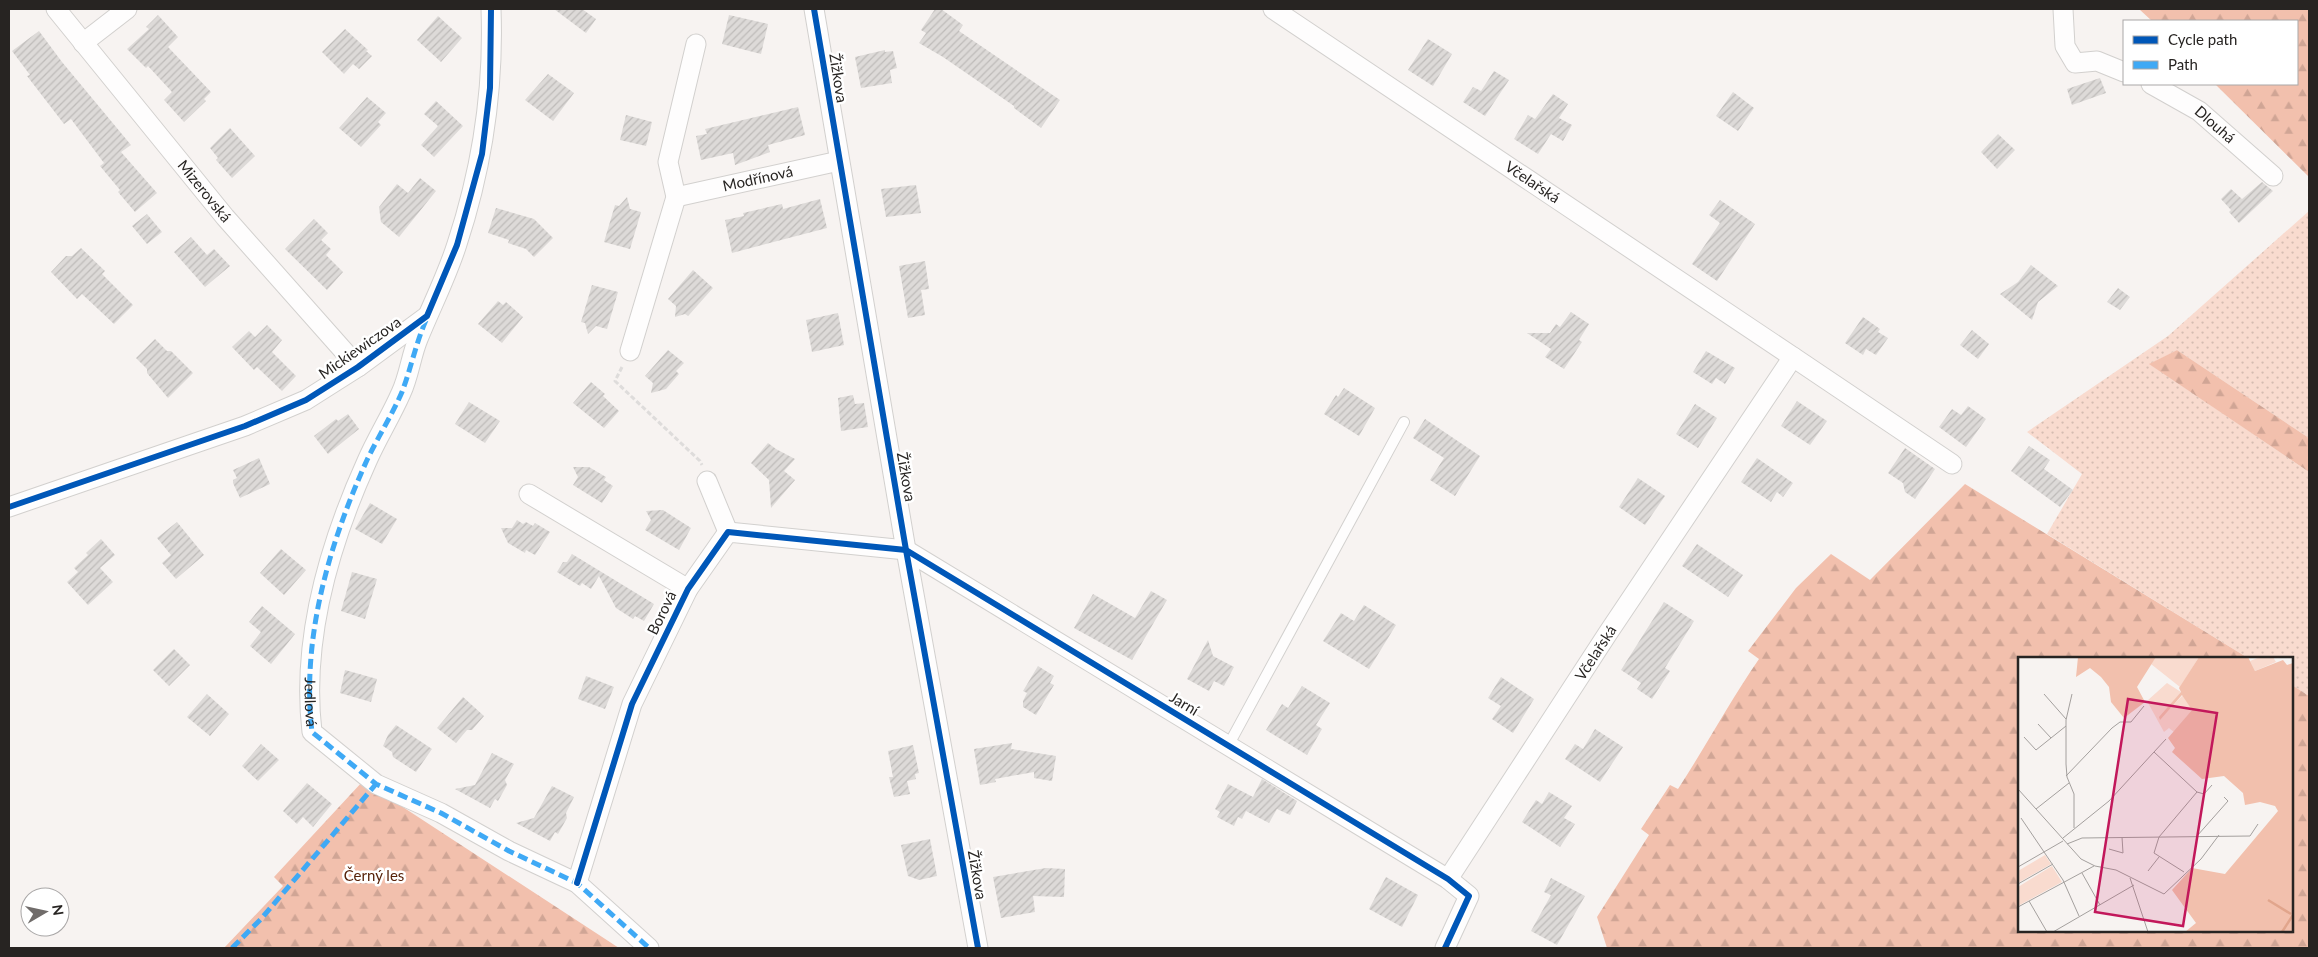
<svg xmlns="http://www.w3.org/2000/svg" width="2318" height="957" font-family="Lato,sans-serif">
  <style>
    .grass { fill: url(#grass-dots) }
    .forest { fill: url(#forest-firs) }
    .building { fill: url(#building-hatch) }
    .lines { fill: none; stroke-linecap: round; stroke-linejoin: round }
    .service-casing { stroke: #d2d0ce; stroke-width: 12 }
    .minor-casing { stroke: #d2d0ce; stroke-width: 21 }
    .path { stroke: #dedcdb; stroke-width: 3; stroke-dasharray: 5 2.5; stroke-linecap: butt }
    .service { stroke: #fefdfd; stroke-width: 10 }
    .minor { stroke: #fefdfd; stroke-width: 19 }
    .quiet { stroke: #3fa9f5; stroke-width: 5; stroke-dasharray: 10 5; stroke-linecap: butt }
    .cycleway-casing { stroke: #fff; stroke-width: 9 }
    .cycleway { stroke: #0057b8; stroke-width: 6 }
    .labels { text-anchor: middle; stroke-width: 5; stroke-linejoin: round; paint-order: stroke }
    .street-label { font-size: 15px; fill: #272422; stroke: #fff }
    .park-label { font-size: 15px; fill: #572209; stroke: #fff }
    .inset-river { fill: none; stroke: #e1a58c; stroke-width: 2.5 }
    .inset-road { fill: none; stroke: #a4a09e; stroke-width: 1 }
    .view { fill: #c2185b; fill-opacity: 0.15; stroke: #c2185b; stroke-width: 2.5 }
    .inset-edge { fill: none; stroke: #272422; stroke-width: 2.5 }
  </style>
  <defs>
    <pattern id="grass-dots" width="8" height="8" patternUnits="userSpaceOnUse" patternTransform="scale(1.25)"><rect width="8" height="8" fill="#f9dbcf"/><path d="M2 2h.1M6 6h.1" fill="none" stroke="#d5bcb1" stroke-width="1.8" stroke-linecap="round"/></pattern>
    <pattern id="forest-firs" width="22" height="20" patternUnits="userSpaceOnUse" patternTransform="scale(1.25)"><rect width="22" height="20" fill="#f2c0ad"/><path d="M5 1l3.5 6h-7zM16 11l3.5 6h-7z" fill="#d0a595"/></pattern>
    <pattern id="building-hatch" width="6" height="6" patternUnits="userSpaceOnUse" patternTransform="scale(1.25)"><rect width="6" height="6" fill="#dddad8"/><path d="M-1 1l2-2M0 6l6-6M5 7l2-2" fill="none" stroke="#bebbb9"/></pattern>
  </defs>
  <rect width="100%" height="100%" fill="#f7f3f1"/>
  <polygon class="grass" points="2309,211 2309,438 2177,350 2150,364 2309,472 2309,696 2292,685 2292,658 2248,658 2047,534 2082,474 2027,432 2168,336"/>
  <g class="forest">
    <polygon points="2139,9 2309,9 2309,177 2215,84 2297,84 2297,21 2152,21"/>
    <polygon points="2177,350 2309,438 2309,472 2149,364"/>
    <path d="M1965 484 2248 658H2019V931H2292V685L2309 696V948H1607L1597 917 1649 835 1641 829 1670 785 1678 789C1706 746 1730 701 1759 659L1748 651 1796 588 1831 554 1870 580Z"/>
    <polygon points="363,781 619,948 224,948 283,886 274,877"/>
  </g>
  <g class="building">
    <polygon points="554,9 582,9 596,19 586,33"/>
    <polygon points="935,9 941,9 963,25 959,31 1060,100 1041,128 1014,108 1014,106 943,57 919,43 926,33 921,30"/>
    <polygon points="158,15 178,37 168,47 211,92 204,99 206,101 184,122 164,100 172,92 148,66 146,68 127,49 149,29 146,27"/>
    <polygon points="729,15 768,24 761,54 722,44"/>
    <polygon points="438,16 462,38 441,62 417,40"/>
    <polygon points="345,29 368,50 366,51 372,56 359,69 353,64 344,74 322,52"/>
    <polygon points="39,31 62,62 131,145 121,152 157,193 135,212 118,192 120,190 100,166 104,163 71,119 64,124 27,76 30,75 12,51"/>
    <polygon points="1428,39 1452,54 1433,86 1408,70"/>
    <polygon points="885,50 885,52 893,51 897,68 890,70 892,83 861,88 855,57"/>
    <polygon points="1494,71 1509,80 1485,116 1463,102 1473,87 1481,91"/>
    <polygon points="548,74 574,93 553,121 525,100"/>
    <polygon points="2100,78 2106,93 2072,105 2067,89"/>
    <polygon points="1733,92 1754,108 1738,131 1716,116"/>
    <polygon points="1553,94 1568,104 1559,118 1572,125 1563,141 1551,134 1538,154 1514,139 1528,115 1535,119"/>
    <polygon points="367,97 386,113 378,122 381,125 361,147 339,128"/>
    <polygon points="436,101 463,126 434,157 421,145 438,126 424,114"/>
    <polygon points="798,107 805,135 768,145 770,152 735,165 733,153 701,160 696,136 707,134 705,129"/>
    <polygon points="626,115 652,122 646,146 620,140"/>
    <polygon points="230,128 255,156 232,178 216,160 218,158 210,148"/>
    <polygon points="1998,134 2015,150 1997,169 1981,152"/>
    <polygon points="420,178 436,191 399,237 381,222 379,207 397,184 408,193"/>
    <polygon points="2262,182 2273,191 2239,223 2229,212 2231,210 2221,199 2231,189 2242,199"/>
    <polygon points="916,185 921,213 886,217 881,189"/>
    <polygon points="627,197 630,209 641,212 630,249 604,242 615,205 619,206"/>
    <polygon points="820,199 827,228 732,253 725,220 744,216 743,213 782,204 783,209"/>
    <polygon points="1720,200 1755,224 1717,281 1692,264 1720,223 1709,215"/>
    <polygon points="496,208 534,219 553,238 534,257 526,249 508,243 509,240 488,233"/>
    <polygon points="147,214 162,232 147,244 132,226"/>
    <polygon points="314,219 328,233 321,240 331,249 326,255 343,272 327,290 285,249"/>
    <polygon points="191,237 207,255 214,249 230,266 205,287 174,252"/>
    <polygon points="81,248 105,271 102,274 133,305 114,324 82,294 77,299 51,272 66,256 72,256"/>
    <polygon points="925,261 929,289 921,290 925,315 908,318 899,266"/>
    <polygon points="2031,265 2058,286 2038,302 2032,320 2000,294 2018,282"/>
    <polygon points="693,270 713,288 688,316 685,314 675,317 676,306 668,299"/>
    <polygon points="592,285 618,292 607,329 596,326 588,334 585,323 581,322"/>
    <polygon points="2118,288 2130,297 2120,310 2107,302"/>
    <polygon points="498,301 503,305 506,302 523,317 502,343 478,324"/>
    <polygon points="1571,312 1589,324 1579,340 1582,342 1564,369 1545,357 1551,349 1527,333 1550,333 1556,324 1560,327"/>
    <polygon points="838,313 844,345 812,352 806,320"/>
    <polygon points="1863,317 1880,329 1878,332 1888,338 1876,355 1866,349 1863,355 1845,343"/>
    <polygon points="267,325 282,340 272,352 296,376 282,391 257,367 254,370 232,347 249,331 255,337"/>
    <polygon points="1972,330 1989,344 1978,359 1960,345"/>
    <polygon points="155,339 167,351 171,351 193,373 168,398 147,373 147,369 136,358"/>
    <polygon points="668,350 684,363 676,371 679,374 666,389 651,393 653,383 645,376"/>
    <polygon points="1706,351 1735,368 1725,384 1716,378 1712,384 1693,372"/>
    <polygon points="591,382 605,394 603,396 619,411 604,428 573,403"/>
    <polygon points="1344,388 1375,408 1359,436 1324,414 1336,395 1338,397"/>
    <polygon points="853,395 855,404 864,403 868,427 841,431 838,398"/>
    <polygon points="1797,401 1827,421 1810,445 1781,426"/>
    <polygon points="469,402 500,421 485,443 455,424"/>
    <polygon points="1695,404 1717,418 1698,448 1676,434"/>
    <polygon points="1968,406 1986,419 1966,447 1939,427 1952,409 1961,415"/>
    <polygon points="348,414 359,429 328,454 314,436 336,419 338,421"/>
    <polygon points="1425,419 1480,456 1455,496 1430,480 1444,458 1413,438"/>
    <polygon points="768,443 776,449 795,459 784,471 795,480 771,508 769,480 751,463"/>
    <polygon points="2029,446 2050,460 2044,469 2073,490 2060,507 2011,471"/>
    <polygon points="1905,448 1935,469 1915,499 1905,492 1903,483 1888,473"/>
    <polygon points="259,458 270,484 240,498 233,483 233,480 237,478 233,470"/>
    <polygon points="1757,458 1793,483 1783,497 1777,492 1771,502 1741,482"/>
    <polygon points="573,467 589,467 606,477 604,480 613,486 602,503 573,485 578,477"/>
    <polygon points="1638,478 1665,496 1645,525 1619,507"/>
    <polygon points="370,503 397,519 382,544 355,529"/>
    <polygon points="663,510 691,528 679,550 645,530 651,520 646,511"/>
    <polygon points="517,520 523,524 526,522 533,526 535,523 550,532 535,555 526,550 525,553 508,543 501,528 512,528"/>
    <polygon points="177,522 204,555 176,579 162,563 171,555 157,538"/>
    <polygon points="101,539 115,555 100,568 113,582 88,605 67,582 78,572 74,568 88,555 86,553"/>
    <polygon points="1697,544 1743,575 1728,597 1682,566"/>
    <polygon points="281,549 306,570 284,595 260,573"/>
    <polygon points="572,554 654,604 644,621 635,616 633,619 616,608 599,576 591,589 582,583 580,586 557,572 563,562 567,562"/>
    <polygon points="352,572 377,579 365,619 341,611"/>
    <polygon points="1151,591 1167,600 1132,660 1074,628 1093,594 1135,618"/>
    <polygon points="1664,602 1694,621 1665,668 1670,671 1652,699 1637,689 1641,683 1621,670"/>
    <polygon points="1364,605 1396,625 1369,669 1323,641 1341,613 1354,621"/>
    <polygon points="262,606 295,634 271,664 250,646 261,632 249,622"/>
    <polygon points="1208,640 1213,656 1234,667 1224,686 1214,681 1209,691 1187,679"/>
    <polygon points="174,649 190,665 169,686 153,670"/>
    <polygon points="1038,666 1054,676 1050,683 1054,685 1036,715 1023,707 1023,701 1027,693 1023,691"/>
    <polygon points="345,670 377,679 371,702 340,693"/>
    <polygon points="586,676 614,687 605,709 578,699"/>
    <polygon points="1501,677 1534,699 1513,733 1492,719 1501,706 1488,698"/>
    <polygon points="1302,686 1330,703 1316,725 1322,729 1307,755 1266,730 1282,704 1288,708"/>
    <polygon points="207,694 229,714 210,736 187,717"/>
    <polygon points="463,697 484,716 472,730 467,730 456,743 437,728"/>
    <polygon points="396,725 432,749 416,772 393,757 392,752 383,746 388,735"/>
    <polygon points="1595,729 1623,747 1600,782 1565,759 1575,744 1583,749"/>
    <polygon points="1012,743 1011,749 1056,756 1052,781 1034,778 1034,772 995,779 996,782 980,785 974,749"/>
    <polygon points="261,744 279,760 258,781 242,766"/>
    <polygon points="913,745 919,773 915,774 916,779 907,781 910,794 894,797 889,777 893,777 888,751"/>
    <polygon points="492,753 514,764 505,780 507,785 498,801 495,799 490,808 455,789 475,785"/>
    <polygon points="1262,779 1297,801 1290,815 1277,809 1269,823 1246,811 1242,819 1238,817 1234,826 1217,817 1220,812 1215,809 1228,784 1253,797"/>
    <polygon points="307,783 332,804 313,827 303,817 297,824 283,811"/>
    <polygon points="552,786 574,797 566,813 567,818 558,834 555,832 550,841 516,823 534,818"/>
    <polygon points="1549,792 1572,806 1564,818 1575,824 1560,847 1522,822 1536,800 1542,804"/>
    <polygon points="930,839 937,876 919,880 908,876 901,845"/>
    <polygon points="1046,868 1065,869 1064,897 1033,896 1035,912 1001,918 993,877"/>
    <polygon points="1386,877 1418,895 1402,927 1369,909"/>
    <polygon points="1551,878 1585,896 1557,945 1531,931 1551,895 1544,892"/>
  </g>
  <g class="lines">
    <defs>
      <polyline id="service" points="1228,746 1404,422"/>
      <g id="minor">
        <path id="s1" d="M56 9 225 217 358 367"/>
        <path id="s2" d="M491 9C494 89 482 168 457 244 447 276 431 307 418 339 411 356 409 376 401 393 391 416 377 438 367 461 329 545 301 639 312 732L376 784 441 813 509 851 577 883 649 948"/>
        <polyline points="814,9 906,550 978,948"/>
        <path id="s3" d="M1273 9 1793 357 1608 633 1448 879"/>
        <polyline points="2063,9 2065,46 2075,63 2097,61 2124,72"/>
        <polyline points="83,43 127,9"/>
        <path id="s4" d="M696 44 668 162 676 197 839 161"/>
        <path id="s5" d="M2151 84 2199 111 2273 176"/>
        <polyline points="630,351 676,197"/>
        <polyline points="1793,357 1952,464"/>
        <polyline points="707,481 728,532"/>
        <polyline points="529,494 688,589"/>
        <polyline points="9,507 245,426 306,400 358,367 426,317"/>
        <polyline points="577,883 632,704 688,589 728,532 906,550 1448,879 1469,896 1445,948"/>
      </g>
    </defs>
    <use href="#service" class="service-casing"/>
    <use href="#minor" class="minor-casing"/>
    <polyline class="path" points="622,367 615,381 700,461 702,465"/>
    <use href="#service" class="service"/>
    <use href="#minor" class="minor"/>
    <g class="quiet">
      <path d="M426 320C416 343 411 368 402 392 392 415 378 437 367 460 329 544 301 639 312 732L376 784 441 813 509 851 577 883 649 948"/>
      <polyline points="232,948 261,919 376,784"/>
    </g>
    <defs>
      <g id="cycleway">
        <polyline points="814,9 906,550 978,948"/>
        <polyline points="9,507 245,426 306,400 358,367 427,316 457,245 482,154 490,88 491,9"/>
        <polyline points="577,883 632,704 688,589 728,532 906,550 1448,879 1469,896 1445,948"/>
      </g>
    </defs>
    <use href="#cycleway" class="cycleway-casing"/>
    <use href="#cycleway" class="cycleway"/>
  </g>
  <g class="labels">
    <g class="street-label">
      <text transform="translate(838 78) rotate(81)" y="5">Žižkova</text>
      <text dy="5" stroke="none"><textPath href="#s5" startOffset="76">Dlouhá</textPath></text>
      <text dy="5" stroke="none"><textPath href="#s4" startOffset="241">Modřínová</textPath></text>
      <text dy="5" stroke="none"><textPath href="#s3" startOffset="312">Včelařská</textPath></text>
      <text dy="5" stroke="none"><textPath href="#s1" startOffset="235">Mizerovská</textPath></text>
      <text transform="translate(360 348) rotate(-35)" y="5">Mickiewiczova</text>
      <text transform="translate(906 477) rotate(80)" y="5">Žižkova</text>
      <text transform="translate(662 613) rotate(-64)" y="5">Borová</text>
      <text transform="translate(1596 653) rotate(-57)" y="5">Včelařská</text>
      <text dy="5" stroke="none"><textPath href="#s2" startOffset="724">Jedlová</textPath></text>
      <text transform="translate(1184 704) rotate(31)" y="5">Jarní</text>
      <text transform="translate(977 875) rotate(80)" y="5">Žižkova</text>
    </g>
    <g class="park-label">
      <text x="374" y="881">Černý les</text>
    </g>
  </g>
  <g transform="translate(2018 657)">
    <rect width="275" height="275" fill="#f7f3f1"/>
    <path d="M138 0H181L162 30 133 7ZM242 0H255L258 5 237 14 232 4ZM149 26 163 35 141 62 165 38 174 53 156 75 151 71 146 75 129 44Z" fill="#f9dbcf"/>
    <path d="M60 0H138L119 30 127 45 106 61 93 45 91 30 83 20 72 11 58 20ZM181 0H230L237 14 265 3 269 8 275 6V275H167L178 266 154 233 174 211 207 217 260 154 257 149 242 145 227 148 225 136 206 119 184 122 154 95 157 91 150 81 174 53 164 38 142 63 141 60 163 35 161 31Z" fill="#f2c0ad"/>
    <path d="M27 198 33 207 0 226V214ZM34 209 44 225 0 249V230Z" fill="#f9dbcf"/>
    <path class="inset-river" d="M250 243 273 257M264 275 275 258"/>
    <path class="inset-road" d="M26 37 48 62M54 37 48 63V107L49 120 56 137V171M20 67 33 81M6 80 18 93 48 69M136 95 148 82M48 119 94 71 102 65H113L126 49M0 132 63 202 77 209 98 213 146 237 183 202 201 178M18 152 51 126M3 161 45 223 61 259M179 179 210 144 206 140M45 181 91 144 136 95 179 135 186 137 194 128M49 187 64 181 232 179 240 167M91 192 105 196 104 180M0 210 45 184M130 214 141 200M166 215 136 196 141 180 179 135M64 216 82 248M112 221 130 275M0 227 35 207M11 244 29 275M0 250 76 209M35 275 116 228"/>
    <path class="view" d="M110 42 199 56 165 269 77 255Z"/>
    <rect width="275" height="275" class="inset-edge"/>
  </g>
  <rect width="2318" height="957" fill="none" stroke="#272422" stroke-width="20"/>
  <rect x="2123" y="20" width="175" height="65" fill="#ffffff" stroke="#a9a7a7"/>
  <rect x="2133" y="36" width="25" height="8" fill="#0057b8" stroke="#a9a7a7"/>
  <text x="2168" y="45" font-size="15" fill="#272422">Cycle path</text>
  <rect x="2133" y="61" width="25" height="8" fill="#3fa9f5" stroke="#a9a7a7"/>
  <text x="2168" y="70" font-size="15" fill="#272422">Path</text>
  <g transform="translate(45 912) rotate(81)"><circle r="24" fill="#ffffff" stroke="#a9a7a7"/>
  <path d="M0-4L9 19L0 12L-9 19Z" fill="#706c6a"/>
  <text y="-8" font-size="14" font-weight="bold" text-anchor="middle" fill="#272422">N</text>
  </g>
</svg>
